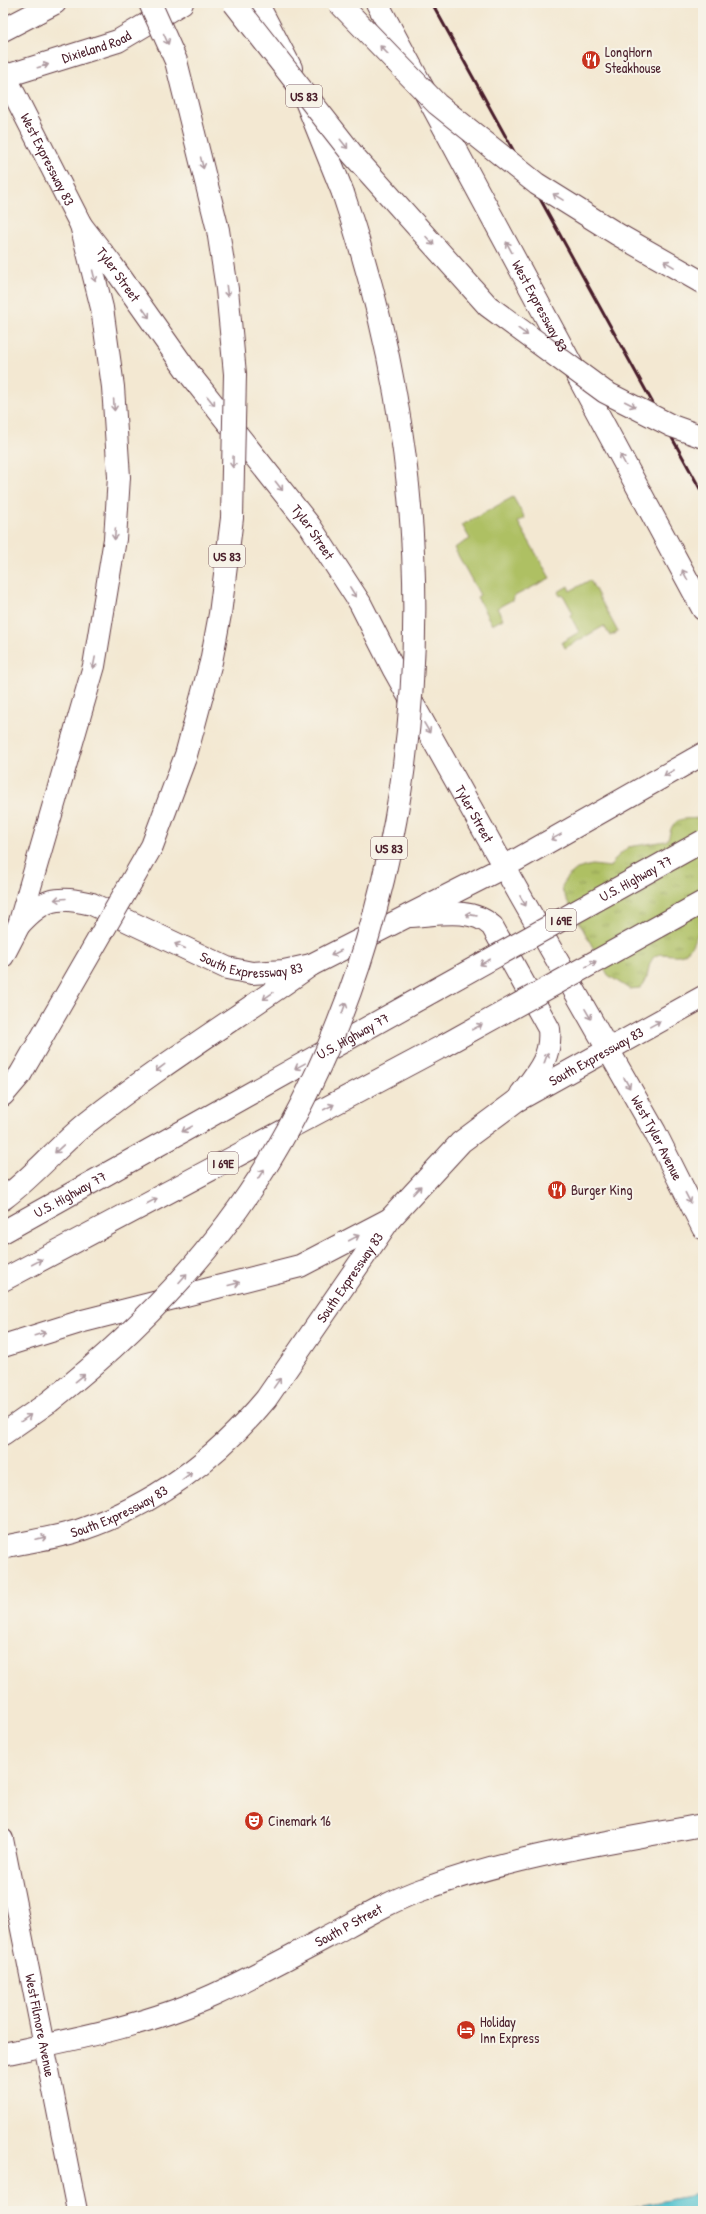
<svg xmlns="http://www.w3.org/2000/svg" width="706" height="2214" font-family="'Patrick Hand',sans-serif">
  <style>
    .grass { fill: url(#grass-tufts); stroke: #7c7047 }
    .garden { fill: #aec063; stroke: #7c7047 }
    .water { fill: #58c5d0; stroke: #51727e }
    .lines { fill: none; stroke-linecap: round; stroke-linejoin: round }
    .street-casing { stroke: #633d44; stroke-width: 22 }
    .secondary-casing { stroke: #633d44; stroke-width: 24 }
    .primary-casing { stroke: #633d44; stroke-width: 24 }
    .highway-casing { stroke: #633d44; stroke-width: 24 }
    .street { stroke: #fff; stroke-width: 20 }
    .secondary { stroke: #fff; stroke-width: 22 }
    .primary { stroke: #fff; stroke-width: 22 }
    .highway { stroke: #fff; stroke-width: 22 }
    .rail { stroke: #4a1f2b; stroke-width: 3 }
    .highway-bridge-casing { stroke: #633d44; stroke-width: 24; stroke-linecap: butt }
    .highway-bridge { stroke: #fff; stroke-width: 22 }
    .oneway { stroke: #ae9aa0 }
    .labels { text-anchor: middle; stroke-width: 4; stroke-linejoin: round; paint-order: stroke }
    .shield { fill: #f7f3e8; stroke: #7e5f64; stroke-width: 1 }
    .shield-label { font-size: 13px; font-weight: bold; fill: #4a1f2b }
    .street-label { font-size: 14px; fill: #4a1f2b; stroke: #f7f3e8 }
    .poi-label { font-size: 14px; fill: #4a1f2b; stroke: #f7f3e8; text-anchor: start }
  </style>
  <defs>
    <pattern id="grass-tufts" width="24" height="20" patternUnits="userSpaceOnUse"><rect width="24" height="20" fill="#aec063"/><path d="M3 7l-1-3M5 7V3M7 7l1-3M15 17l-1-3M17 17v-4M19 17l1-3" fill="none" stroke="#909b52"/></pattern>
  </defs>
  <rect width="100%" height="100%" fill="#f7f3e8"/>
  <filter id="ink" filterUnits="userSpaceOnUse"><feTurbulence type="fractalNoise" baseFrequency=".025" numOctaves="2"/><feDisplacementMap in="SourceGraphic" scale="8" xChannelSelector="R" yChannelSelector="G"/><feConvolveMatrix kernelMatrix="1 2 1 2 8 2 1 2 1" color-interpolation-filters="sRGB"/></filter>
  <filter id="wash" filterUnits="userSpaceOnUse"><feTurbulence type="fractalNoise" baseFrequency=".012" numOctaves="4" result="noise"/><feDisplacementMap in="SourceGraphic" scale="16" xChannelSelector="R" yChannelSelector="G"/><feGaussianBlur stdDeviation="0.9" result="paint"/><feColorMatrix in="noise" values="0 0 0 0 0 0 0 0 0 0 0 0 0 0 0 0 0 1.4 0 .05"/><feComposite in="paint" operator="in"/></filter>
  <g filter="url(#wash)">
    <rect width="100%" height="100%" fill="#f3e8d2"/>
    <path class="grass" d="M703 817V927C694 934 695 948 683 954 674 958 659 950 653 958 647 966 649 977 643 985L640 988 629 989 608 975 563 893 562 887 566 878 577 869 592 865 611 867 614 860 628 847 666 841C670 837 669 834 671 829 677 814 691 821 703 817Z"/>
    <g class="garden">
      <polygon points="513,497 525,518 518,522 550,578 513,597 514,599 497,608 503,619 492,625 477,597 480,595 454,548 470,539 462,525"/>
      <polygon points="590,580 618,632 610,636 604,626 565,648 562,642 579,632 570,615 573,613 563,595 560,596 558,592 568,586 570,591"/>
    </g>
    <polygon class="water" points="703,2193 703,2211 613,2211"/>
  </g>
  <g filter="url(#ink)">
    <g class="lines">
      <defs>
        <g id="street">
          <path id="s1" d="M3 1839 77 2211"/>
        </g>
        <g id="secondary">
          <polyline points="3,30 55,3"/>
          <path id="s2" d="M3 77 118 41 182 3"/>
          <path id="s3" d="M81 225 112 265 187 371 310 526 360 603 394 670 504 867 655 1132 703 1228"/>
          <path id="s4" d="M19 925C44 897 57 896 92 904L227 968 252 973 284 971 311 965 504 867 703 754"/>
          <path id="s5" d="M3 2054C74 2039 148 2025 214 1995 257 1975 299 1952 340 1930 367 1915 395 1899 424 1889 513 1856 609 1842 703 1825"/>
        </g>
        <g id="primary">
          <path id="s6" d="M377 3 703 609"/>
          <path id="s7" d="M3 72 81 225 102 308 113 387 119 477 115 539 94 666 19 925 3 956"/>
          <path d="M408 916C435 915 471 906 492 926L549 1029C552 1057 537 1073 521 1094"/>
          <path id="s8" d="M3 1547C29 1541 58 1538 83 1529 156 1504 216 1459 266 1399L390 1219 461 1142 516 1101 703 997"/>
        </g>
        <g id="highway">
          <polyline points="257,3 291,68"/>
          <polyline points="306,101 343,193"/>
          <polyline points="3,1095 20,1075"/>
          <path d="M3 1199C34 1176 58 1146 88 1122 160 1065 237 1018 311 965"/>
          <path id="s9" d="M3 1232 419 999"/>
          <polyline points="3,1280 443,1046"/>
          <polyline points="3,1346 83,1321 300,1266 390,1219"/>
          <polyline points="3,1434 49,1402"/>
        </g>
      </defs>
      <use href="#street" class="street-casing"/>
      <use href="#secondary" class="secondary-casing"/>
      <use href="#primary" class="primary-casing"/>
      <use href="#highway" class="highway-casing"/>
      <use href="#street" class="street"/>
      <use href="#secondary" class="secondary"/>
      <use href="#primary" class="primary"/>
      <use href="#highway" class="highway"/>
      <polyline class="rail" points="432,3 703,494"/>
      <defs>
        <g id="highway-bridge">
          <polyline points="234,3 353,155 488,306 605,392 672,426 703,437"/>
          <polyline points="339,3 437,104 537,184 617,234 703,283"/>
          <path id="s10" d="M419 999 703 841"/>
          <polyline points="443,1046 703,902"/>
          <polyline points="20,1075 152,846 186,755 211,662 220,614 232,518 235,374 227,289 218,230 176,61 150,3"/>
          <path d="M49 1402C135 1334 212 1256 269 1162 406 936 441 650 395 393 383 325 365 258 343 193"/>
        </g>
      </defs>
      <use href="#highway-bridge" class="highway-bridge-casing"/>
      <use href="#highway-bridge" class="highway-bridge"/>
    </g>
    <defs><path id="oneway-shaft" d="M-6 0H5M1.5-3L5.5 0L1.5 3" fill="none" stroke-width="1.6" stroke-linecap="round" stroke-linejoin="round"/></defs>
    <g class="oneway">
      <use href="#oneway-shaft" transform="translate(166 39) rotate(66)"/>
      <use href="#oneway-shaft" transform="translate(384 50) rotate(-134)"/>
      <use href="#oneway-shaft" transform="translate(43 66) rotate(-16)"/>
      <use href="#oneway-shaft" transform="translate(344 144) rotate(51)"/>
      <use href="#oneway-shaft" transform="translate(202 163) rotate(76)"/>
      <use href="#oneway-shaft" transform="translate(558 197) rotate(-148)"/>
      <use href="#oneway-shaft" transform="translate(430 241) rotate(48)"/>
      <use href="#oneway-shaft" transform="translate(509 247) rotate(-118)"/>
      <use href="#oneway-shaft" transform="translate(669 264) rotate(-149)"/>
      <use href="#oneway-shaft" transform="translate(94 276) rotate(76)"/>
      <use href="#oneway-shaft" transform="translate(227 291) rotate(83)"/>
      <use href="#oneway-shaft" transform="translate(146 313) rotate(55)"/>
      <use href="#oneway-shaft" transform="translate(523 332) rotate(36)"/>
      <use href="#oneway-shaft" transform="translate(211 401) rotate(51)"/>
      <use href="#oneway-shaft" transform="translate(630 404) rotate(27)"/>
      <use href="#oneway-shaft" transform="translate(114 405) rotate(86)"/>
      <use href="#oneway-shaft" transform="translate(623 460) rotate(-118)"/>
      <use href="#oneway-shaft" transform="translate(233 462) rotate(91)"/>
      <use href="#oneway-shaft" transform="translate(279 486) rotate(52)"/>
      <use href="#oneway-shaft" transform="translate(115 534) rotate(94)"/>
      <use href="#oneway-shaft" transform="translate(685 575) rotate(-118)"/>
      <use href="#oneway-shaft" transform="translate(353 592) rotate(58)"/>
      <use href="#oneway-shaft" transform="translate(94 663) rotate(101)"/>
      <use href="#oneway-shaft" transform="translate(427 728) rotate(60)"/>
      <use href="#oneway-shaft" transform="translate(669 773) rotate(150)"/>
      <use href="#oneway-shaft" transform="translate(556 837) rotate(151)"/>
      <use href="#oneway-shaft" transform="translate(60 899) rotate(175)"/>
      <use href="#oneway-shaft" transform="translate(523 901) rotate(60)"/>
      <use href="#oneway-shaft" transform="translate(471 915) rotate(-172)"/>
      <use href="#oneway-shaft" transform="translate(180 946) rotate(-155)"/>
      <use href="#oneway-shaft" transform="translate(336 953) rotate(153)"/>
      <use href="#oneway-shaft" transform="translate(485 962) rotate(151)"/>
      <use href="#oneway-shaft" transform="translate(591 964) rotate(-29)"/>
      <use href="#oneway-shaft" transform="translate(268 996) rotate(145)"/>
      <use href="#oneway-shaft" transform="translate(344 1008) rotate(-70)"/>
      <use href="#oneway-shaft" transform="translate(588 1014) rotate(60)"/>
      <use href="#oneway-shaft" transform="translate(655 1024) rotate(-29)"/>
      <use href="#oneway-shaft" transform="translate(477 1027) rotate(-29)"/>
      <use href="#oneway-shaft" transform="translate(546 1058) rotate(-70)"/>
      <use href="#oneway-shaft" transform="translate(300 1066) rotate(151)"/>
      <use href="#oneway-shaft" transform="translate(160 1068) rotate(143)"/>
      <use href="#oneway-shaft" transform="translate(627 1083) rotate(61)"/>
      <use href="#oneway-shaft" transform="translate(329 1107) rotate(-28)"/>
      <use href="#oneway-shaft" transform="translate(187 1129) rotate(151)"/>
      <use href="#oneway-shaft" transform="translate(59 1149) rotate(137)"/>
      <use href="#oneway-shaft" transform="translate(261 1174) rotate(-57)"/>
      <use href="#oneway-shaft" transform="translate(417 1190) rotate(-47)"/>
      <use href="#oneway-shaft" transform="translate(688 1198) rotate(63)"/>
      <use href="#oneway-shaft" transform="translate(152 1201) rotate(-28)"/>
      <use href="#oneway-shaft" transform="translate(354 1238) rotate(-28)"/>
      <use href="#oneway-shaft" transform="translate(37 1262) rotate(-28)"/>
      <use href="#oneway-shaft" transform="translate(183 1278) rotate(-48)"/>
      <use href="#oneway-shaft" transform="translate(234 1284) rotate(-15)"/>
      <use href="#oneway-shaft" transform="translate(40 1334) rotate(-17)"/>
      <use href="#oneway-shaft" transform="translate(80 1378) rotate(-39)"/>
      <use href="#oneway-shaft" transform="translate(277 1383) rotate(-55)"/>
      <use href="#oneway-shaft" transform="translate(26 1418) rotate(-35)"/>
      <use href="#oneway-shaft" transform="translate(187 1476) rotate(-37)"/>
      <use href="#oneway-shaft" transform="translate(41 1538) rotate(-12)"/>
    </g>
  </g>
  <defs>
    <symbol id="restaurant-disc" viewBox="-11 -11 22 22"><circle r="9.5" fill="#c8321e" stroke="#f7f3e8"/><path d="M-5-6h1v4h1v-4h1v4h1v-4h1v5L-1.5 .5V6h-2V.5L-5-1ZM5-6V6H3V1.5H1.5Q1.5-4 5-6Z" fill="#fff"/></symbol>
    <symbol id="theatre-disc" viewBox="-11 -11 22 22"><circle r="9.5" fill="#c8321e" stroke="#f7f3e8"/><path d="M-5-5.5Q0-4 5-5.5V0Q5 5 0 6Q-5 5-5 0ZM-3.3-2.5H-1v1.5H-3.3ZM1-2.5H3.3v1.5H1ZM-2.8 1Q0 5.5 2.8 1Z" fill="#fff"/></symbol>
    <symbol id="hotel-disc" viewBox="-11 -11 22 22"><circle r="9.5" fill="#c8321e" stroke="#f7f3e8"/><path d="M-6-4.5h1.5V1H6V5H4.5V3h-9V5H-6ZM-4 0a1.8 1.8 0 1 1 3.6 0ZM.5 0V-2.5h3Q6-2.5 6 0Z" fill="#fff"/></symbol>
  </defs>
  <g fill-rule="evenodd">
    <use href="#restaurant-disc" x="580" y="49" width="22" height="22"/>
    <use href="#restaurant-disc" x="546" y="1179" width="22" height="22"/>
    <use href="#theatre-disc" x="243" y="1810" width="22" height="22"/>
    <use href="#hotel-disc" x="455" y="2019" width="22" height="22"/>
  </g>
  <g class="labels">
    <g class="shield">
      <rect x="286" y="85" width="36" height="22" rx="3"/>
      <rect x="209" y="545" width="36" height="22" rx="3"/>
      <rect x="371" y="837" width="36" height="22" rx="3"/>
      <rect x="546" y="909" width="30" height="22" rx="3"/>
      <rect x="208" y="1152" width="30" height="22" rx="3"/>
    </g>
    <g class="shield-label">
      <text x="304" y="101">US 83</text>
      <text x="227" y="561">US 83</text>
      <text x="389" y="853">US 83</text>
      <text x="561" y="925">I 69E</text>
      <text x="223" y="1168">I 69E</text>
    </g>
    <g class="street-label">
      <text dy="5" stroke="none"><textPath href="#s2" startOffset="98">Dixieland Road</textPath></text>
      <text dy="5" stroke="none"><textPath href="#s7" startOffset="98">West Expressway 83</textPath></text>
      <text dy="5" stroke="none"><textPath href="#s3" startOffset="62">Tyler Street</textPath></text>
      <text dy="5" stroke="none"><textPath href="#s6" startOffset="344">West Expressway 83</textPath></text>
      <text dy="5" stroke="none"><textPath href="#s3" startOffset="385">Tyler Street</textPath></text>
      <text dy="5" stroke="none"><textPath href="#s3" startOffset="710">Tyler Street</textPath></text>
      <text dy="5" stroke="none"><textPath href="#s10" startOffset="248">U.S. Highway 77</textPath></text>
      <text dy="5" stroke="none"><textPath href="#s4" startOffset="255">South Expressway 83</textPath></text>
      <text dy="5" stroke="none"><textPath href="#s9" startOffset="401">U.S. Highway 77</textPath></text>
      <text dy="5" stroke="none"><textPath href="#s8" startOffset="793">South Expressway 83</textPath></text>
      <text dy="5" stroke="none"><textPath href="#s3" startOffset="1082">West Tyler Avenue</textPath></text>
      <text dy="5" stroke="none"><textPath href="#s9" startOffset="77">U.S. Highway 77</textPath></text>
      <text dy="5" stroke="none"><textPath href="#s8" startOffset="457">South Expressway 83</textPath></text>
      <text dy="5" stroke="none"><textPath href="#s8" startOffset="122">South Expressway 83</textPath></text>
      <text dy="5" stroke="none"><textPath href="#s5" startOffset="371">South P Street</textPath></text>
      <text dy="5" stroke="none"><textPath href="#s1" startOffset="190">West Filmore Avenue</textPath></text>
    </g>
    <g class="poi-label">
      <text x="605" y="57">LongHorn<tspan x="605" dy="16">Steakhouse</tspan></text>
      <text x="571" y="1195">Burger King</text>
      <text x="268" y="1826">Cinemark 16</text>
      <text x="480" y="2027">Holiday<tspan x="480" dy="16">Inn Express</tspan></text>
    </g>
  </g>
  <rect width="706" height="2214" fill="none" stroke="#f7f3e8" stroke-width="16"/>
</svg>
